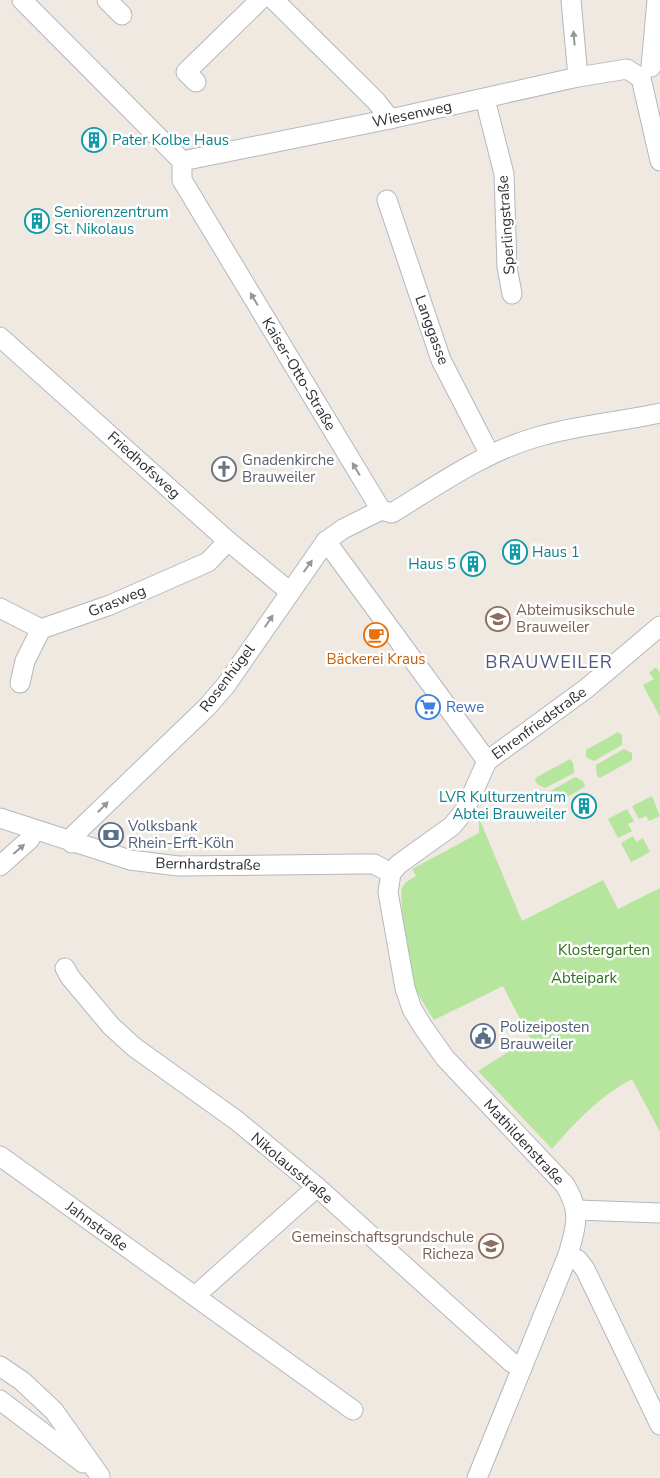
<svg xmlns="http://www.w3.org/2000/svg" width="660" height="1478" font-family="'Nunito Sans',sans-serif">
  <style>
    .green { fill: #b6e59e }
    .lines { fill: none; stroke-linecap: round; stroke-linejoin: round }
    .minor-casing { stroke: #b4b7c1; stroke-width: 21 }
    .minor { stroke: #fff; stroke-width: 19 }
    .oneway { fill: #969696 }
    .labels { text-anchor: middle; stroke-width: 5; stroke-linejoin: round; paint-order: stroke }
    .street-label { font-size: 15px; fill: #2e2e2e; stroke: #fff }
    .culture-label { font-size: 15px; fill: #0d838f; stroke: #fff; text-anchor: start }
    .worship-label { font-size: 15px; fill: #5b616d; stroke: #fff; text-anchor: start }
    .education-label { font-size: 15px; fill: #785e54; stroke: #fff; text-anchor: start }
    .food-label { font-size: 15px; fill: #c56008; stroke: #fff }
    .shop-label { font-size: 15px; fill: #366cbe; stroke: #fff; text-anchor: start }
    .service-label { font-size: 15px; fill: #4e5e75; stroke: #fff; text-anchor: start }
    .park-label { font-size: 15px; fill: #2c6e1b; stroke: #fff }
    .quarter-label { font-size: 18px; letter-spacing: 1px; fill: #4d5680; stroke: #fff }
  </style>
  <rect width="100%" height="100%" fill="#efe9e1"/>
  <g class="green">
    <polygon points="656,667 660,673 660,717 643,685 654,679 649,673"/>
    <polygon points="618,732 622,735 622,745 594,761 586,757 586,750"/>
    <polygon points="624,749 632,753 632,760 600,778 597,776 596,765"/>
    <polygon points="570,759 573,763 574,773 545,788 537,784 535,779 537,777"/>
    <polygon points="575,777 583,781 585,786 583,788 551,806 548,804 547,793"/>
    <polygon points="652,796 660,816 649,821 646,816 639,819 632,806"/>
    <polygon points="627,809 634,821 628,824 632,831 618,838 608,819"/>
    <path d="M479 818 522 921 603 880 618 909 660 888V1132L632 1079C600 1096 575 1122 552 1149L478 1071 511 1050 532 1042 503 986 434 1020C427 1009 419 996 413 984 408 972 399 900 402 888 404 882 410 880 416 876L412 869 479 833Z"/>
    <polygon points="633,836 636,842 643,838 650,852 631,862 621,843"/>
  </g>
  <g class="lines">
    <defs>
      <g id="minor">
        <polyline points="22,0 182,161 182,180 381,510"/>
        <polyline points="107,0 122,15"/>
        <polyline points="274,0 376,101 390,119"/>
        <polyline points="571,0 578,77"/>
        <polyline points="651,67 657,0"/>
        <polyline points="641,78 660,161"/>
        <polyline points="196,82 186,72 260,0"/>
        <polyline points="485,99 504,174 507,267 512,294"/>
        <polyline points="182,161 390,119 578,77 627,69 641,78"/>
        <polyline points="387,200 441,360 490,455"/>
        <polyline points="0,337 228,541 289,591"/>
        <path d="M381 510 392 513C438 485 484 452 537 437 577 425 619 422 660 413"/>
        <polyline points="326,541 487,761"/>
        <polyline points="0,608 41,629 110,605 208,562 228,541"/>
        <polyline points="20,683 25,661 41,629"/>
        <polyline points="0,818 130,860 178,866 360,864 374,864 391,873"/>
        <polyline points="72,843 74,835 207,707 226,685 326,541 343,529 381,510"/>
        <polyline points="0,866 30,839 34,830"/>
        <polyline points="65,968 70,977 111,1026 134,1047 236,1120 317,1187 511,1362 522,1368"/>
        <polyline points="0,1156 353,1410"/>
        <polyline points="577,1210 660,1213"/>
        <polyline points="568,1255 578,1260 585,1269 660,1425"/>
        <polyline points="195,1296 317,1187"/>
        <polyline points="0,1366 22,1381 54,1411 100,1476"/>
        <polyline points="0,1400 83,1463"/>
        <path d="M477 1478 568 1255C576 1226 582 1213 565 1185L445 1058 423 1027 412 1009 405 988 388 892 391 873 399 864 452 826 465 810 487 761 587 688 660 626"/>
      </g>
    </defs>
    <use href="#minor" class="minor-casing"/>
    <use href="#minor" class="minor"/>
  </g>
  <defs><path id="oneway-solid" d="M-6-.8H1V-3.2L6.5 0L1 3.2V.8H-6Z" transform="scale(1.25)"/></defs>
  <g class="oneway">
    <use href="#oneway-solid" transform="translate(574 38) rotate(-95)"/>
    <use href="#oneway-solid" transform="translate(254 299) rotate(-121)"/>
    <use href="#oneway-solid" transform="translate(356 469) rotate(-121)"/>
    <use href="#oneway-solid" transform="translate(308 566) rotate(-54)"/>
    <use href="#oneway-solid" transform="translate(269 621) rotate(-56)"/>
    <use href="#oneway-solid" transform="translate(103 807) rotate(-45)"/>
    <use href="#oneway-solid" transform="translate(19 849) rotate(-41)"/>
  </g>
  <defs>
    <symbol id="building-ring" viewBox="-11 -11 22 22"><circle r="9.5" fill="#fff" stroke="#0f9aa8" stroke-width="1.5"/><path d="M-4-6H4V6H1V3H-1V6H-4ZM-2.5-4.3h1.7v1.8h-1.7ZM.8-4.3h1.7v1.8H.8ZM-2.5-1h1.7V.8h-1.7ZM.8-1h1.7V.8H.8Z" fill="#0f9aa8"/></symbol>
    <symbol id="church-ring" viewBox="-11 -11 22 22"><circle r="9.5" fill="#fff" stroke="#6b7280" stroke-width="1.5"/><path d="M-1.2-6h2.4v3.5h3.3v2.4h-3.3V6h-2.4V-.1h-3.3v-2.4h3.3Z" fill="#6b7280"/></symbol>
    <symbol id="school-ring" viewBox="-11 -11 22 22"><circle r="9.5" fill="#fff" stroke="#8d6e63" stroke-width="1.5"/><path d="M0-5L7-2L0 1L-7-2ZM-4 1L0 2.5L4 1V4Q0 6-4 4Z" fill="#8d6e63"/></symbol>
    <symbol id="cafe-ring" viewBox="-11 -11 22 22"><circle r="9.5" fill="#fff" stroke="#e8710a" stroke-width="1.5"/><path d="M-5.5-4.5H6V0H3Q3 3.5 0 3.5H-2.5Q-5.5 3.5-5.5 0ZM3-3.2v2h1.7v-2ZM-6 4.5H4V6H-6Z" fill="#e8710a"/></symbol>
    <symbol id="supermarket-ring" viewBox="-11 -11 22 22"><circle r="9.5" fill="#fff" stroke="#3f7fe0" stroke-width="1.5"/><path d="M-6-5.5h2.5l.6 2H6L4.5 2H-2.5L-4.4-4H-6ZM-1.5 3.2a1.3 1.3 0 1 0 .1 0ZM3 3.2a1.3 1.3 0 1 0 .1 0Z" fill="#3f7fe0"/></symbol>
    <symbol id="bank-ring" viewBox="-11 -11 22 22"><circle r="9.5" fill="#fff" stroke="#5c6f8a" stroke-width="1.5"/><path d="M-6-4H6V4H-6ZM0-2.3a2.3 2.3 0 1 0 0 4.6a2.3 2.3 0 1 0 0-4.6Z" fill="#5c6f8a"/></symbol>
    <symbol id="civic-ring" viewBox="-11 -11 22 22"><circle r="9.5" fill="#fff" stroke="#5c6f8a" stroke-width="1.5"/><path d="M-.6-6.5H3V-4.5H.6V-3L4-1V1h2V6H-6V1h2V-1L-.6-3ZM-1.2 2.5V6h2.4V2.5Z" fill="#5c6f8a"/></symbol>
  </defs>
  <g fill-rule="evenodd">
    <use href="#building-ring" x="80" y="126" width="28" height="28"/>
    <use href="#building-ring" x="23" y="207" width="28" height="28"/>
    <use href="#church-ring" x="210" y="455" width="28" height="28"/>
    <use href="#building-ring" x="501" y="538" width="28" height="28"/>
    <use href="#building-ring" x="459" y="550" width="28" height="28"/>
    <use href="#school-ring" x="484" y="605" width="28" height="28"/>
    <use href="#cafe-ring" x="362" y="621" width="28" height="28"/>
    <use href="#supermarket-ring" x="414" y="693" width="28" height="28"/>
    <use href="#building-ring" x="570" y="792" width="28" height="28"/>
    <use href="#bank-ring" x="97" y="821" width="28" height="28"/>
    <use href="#civic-ring" x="469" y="1022" width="28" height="28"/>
    <use href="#school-ring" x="477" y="1232" width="28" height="28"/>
  </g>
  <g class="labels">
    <g class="street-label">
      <text transform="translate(412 114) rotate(-12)" y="5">Wiesenweg</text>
      <text transform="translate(506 225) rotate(-94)" y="5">Sperlingstraße</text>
      <text transform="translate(432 330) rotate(70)" y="5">Langgasse</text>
      <text transform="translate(299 374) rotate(59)" y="5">Kaiser-Otto-Straße</text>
      <text transform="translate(144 465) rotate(42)" y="5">Friedhofsweg</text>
      <text transform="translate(117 601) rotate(-22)" y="5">Grasweg</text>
      <text transform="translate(227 678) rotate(-53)" y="5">Rosenhügel</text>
      <text transform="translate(539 723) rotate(-36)" y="5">Ehrenfriedstraße</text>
      <text transform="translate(208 864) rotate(1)" y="5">Bernhardstraße</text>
      <text transform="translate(524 1142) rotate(47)" y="5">Mathildenstraße</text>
      <text transform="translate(292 1168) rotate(40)" y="5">Nikolausstraße</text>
      <text transform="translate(97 1226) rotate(36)" y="5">Jahnstraße</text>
    </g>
    <g class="culture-label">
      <text x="112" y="145">Pater Kolbe Haus</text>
      <text x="54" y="217">Seniorenzentrum<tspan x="54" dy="17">St. Nikolaus</tspan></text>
      <text x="532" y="557">Haus 1</text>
      <text x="456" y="569" text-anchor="end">Haus 5</text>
      <text x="566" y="802" text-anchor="end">LVR Kulturzentrum<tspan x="566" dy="17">Abtei Brauweiler</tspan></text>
    </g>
    <g class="worship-label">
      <text x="242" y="465">Gnadenkirche<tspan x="242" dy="17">Brauweiler</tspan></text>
    </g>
    <g class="education-label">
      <text x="516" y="615">Abteimusikschule<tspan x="516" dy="17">Brauweiler</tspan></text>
      <text x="474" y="1242" text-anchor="end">Gemeinschaftsgrundschule<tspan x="474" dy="17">Richeza</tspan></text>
    </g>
    <g class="food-label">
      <text x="376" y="664">Bäckerei Kraus</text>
    </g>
    <g class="shop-label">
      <text x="446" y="712">Rewe</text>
    </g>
    <g class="service-label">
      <text x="128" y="831">Volksbank<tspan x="128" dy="17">Rhein-Erft-Köln</tspan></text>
      <text x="500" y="1032">Polizeiposten<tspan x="500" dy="17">Brauweiler</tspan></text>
    </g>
    <g class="park-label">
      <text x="604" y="955">Klostergarten</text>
      <text x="584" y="983">Abteipark</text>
    </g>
    <g class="quarter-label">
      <text x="549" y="668">BRAUWEILER</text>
    </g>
  </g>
</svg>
